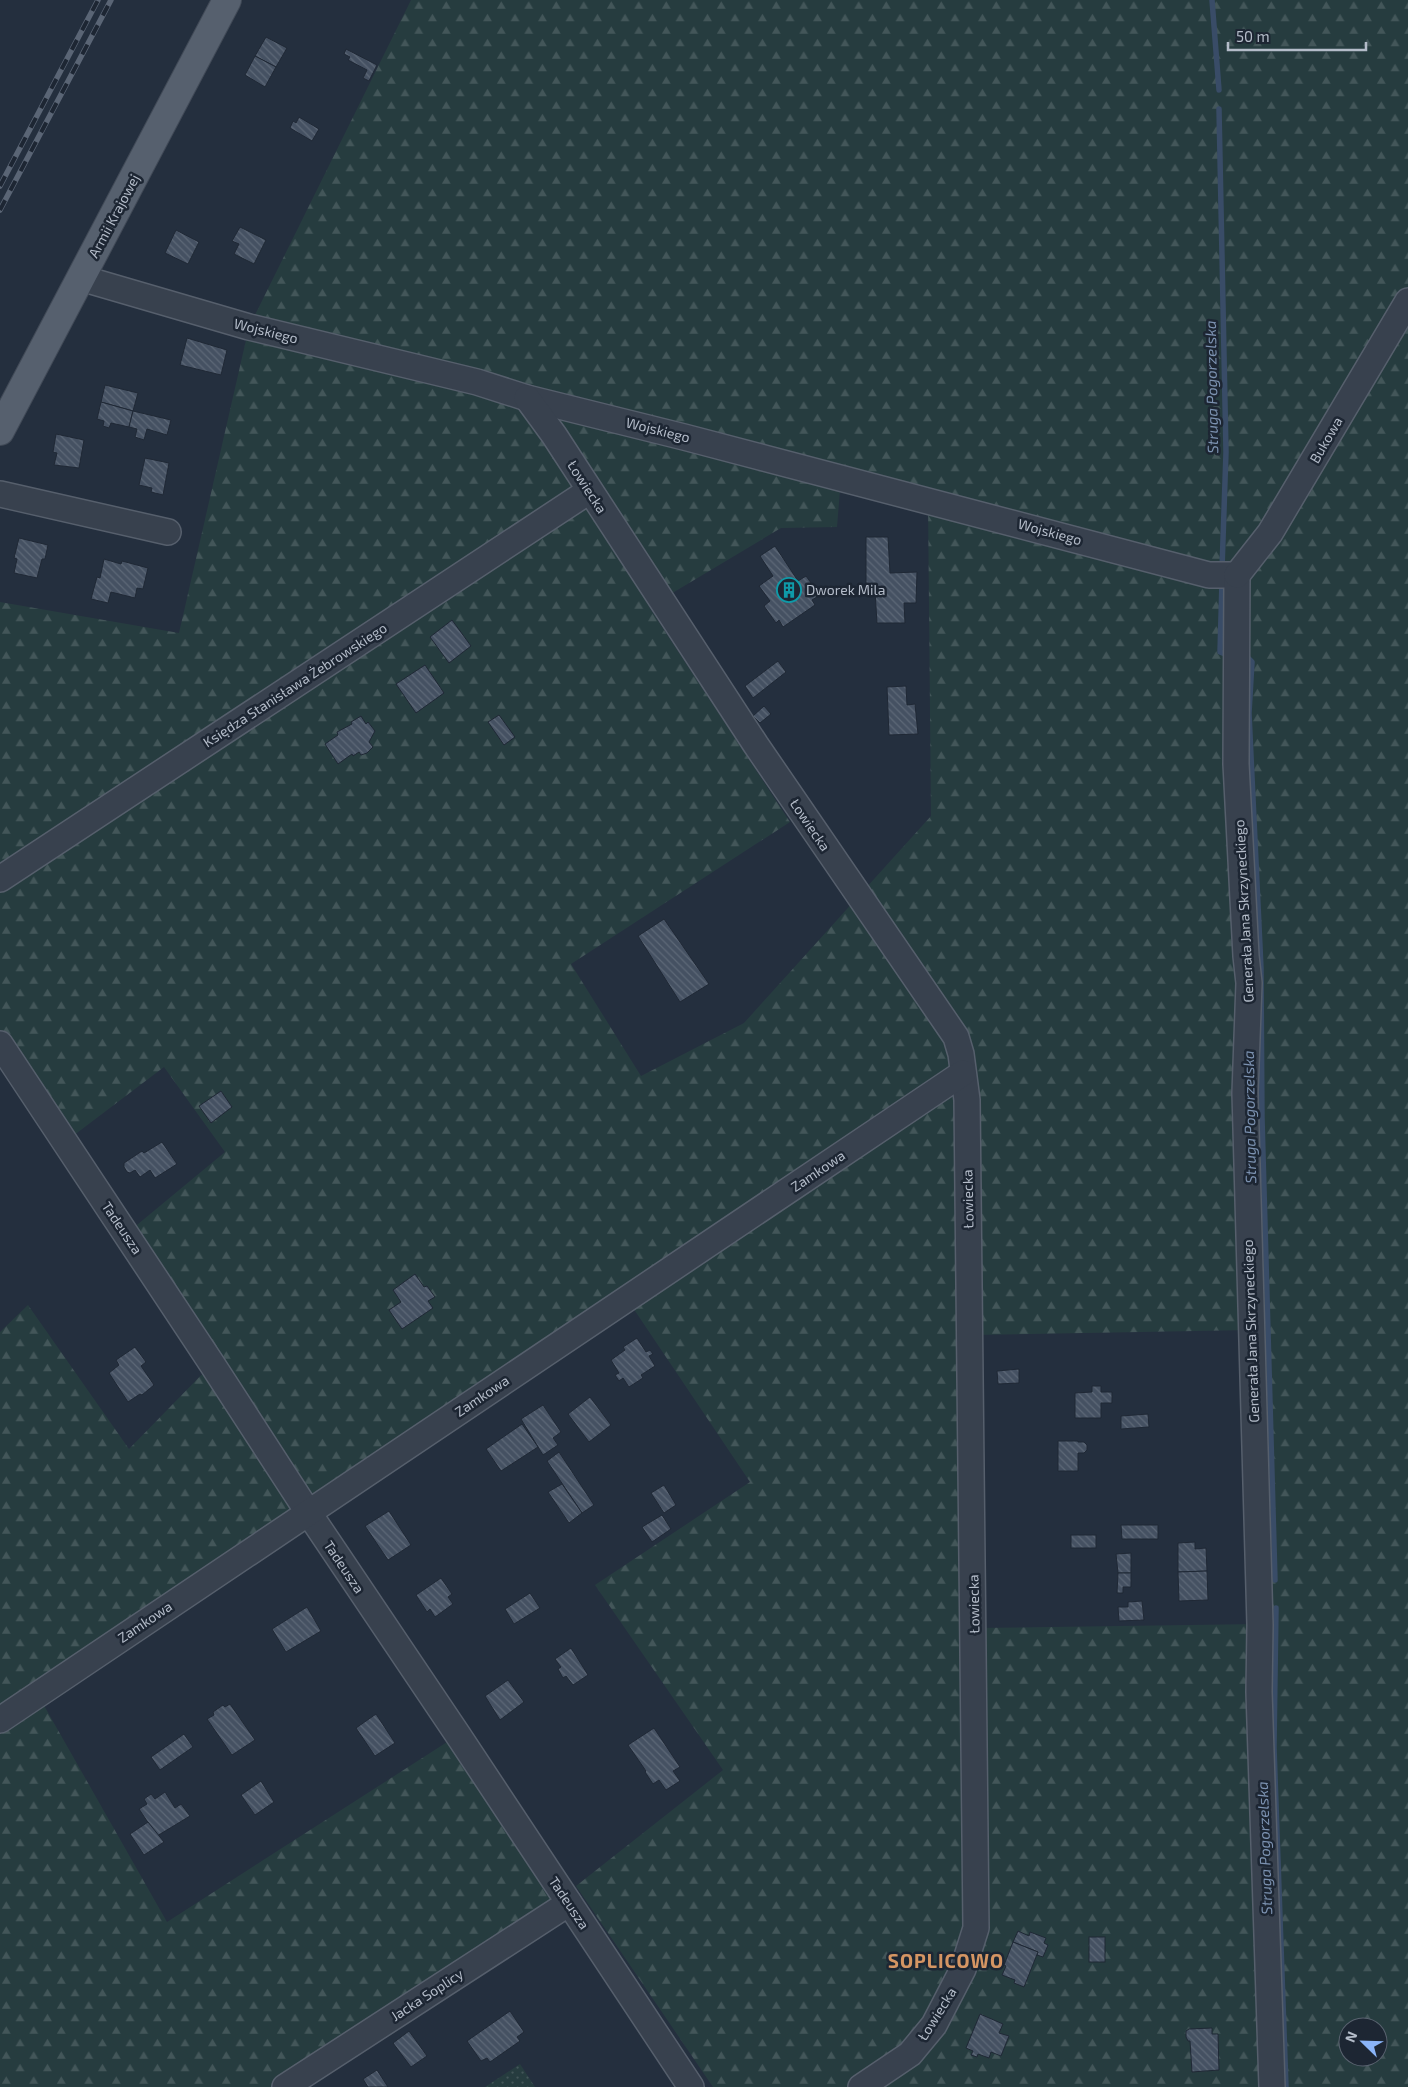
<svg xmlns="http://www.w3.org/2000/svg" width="1408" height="2087" font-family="'Exo 2',sans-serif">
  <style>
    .forest { fill: url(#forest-firs); fill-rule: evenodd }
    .park { fill: url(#park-dots) }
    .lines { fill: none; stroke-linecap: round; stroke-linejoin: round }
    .stream { stroke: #394c67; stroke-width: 5.5 }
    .building { fill: url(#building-back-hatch); stroke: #1f2835 }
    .minor-casing { stroke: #565f6c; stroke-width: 28 }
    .major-casing { stroke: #414a57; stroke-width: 30 }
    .minor { stroke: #38414e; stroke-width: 25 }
    .major { stroke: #56606e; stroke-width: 28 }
    .rail-casing { stroke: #5a6575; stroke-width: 5.5 }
    .rail { stroke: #1d2633; stroke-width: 4; stroke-dasharray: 11; stroke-linecap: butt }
    .labels { text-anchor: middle; stroke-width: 5; stroke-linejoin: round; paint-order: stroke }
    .street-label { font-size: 14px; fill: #b4bcc9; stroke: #1d2633 }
    .poi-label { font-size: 14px; fill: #b4bcc9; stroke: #1d2633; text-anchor: start }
    .water-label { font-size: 15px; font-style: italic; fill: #7c92b1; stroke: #1d2633 }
    .district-label { font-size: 19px; font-weight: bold; letter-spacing: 1px; fill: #d59563; stroke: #1d2633 }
  </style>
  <defs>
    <pattern id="forest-firs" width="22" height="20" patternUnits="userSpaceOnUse" patternTransform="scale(1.25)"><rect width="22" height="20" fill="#263c3f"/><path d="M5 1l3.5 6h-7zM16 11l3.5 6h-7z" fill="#435659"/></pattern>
    <pattern id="park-dots" width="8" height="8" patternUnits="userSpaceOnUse" patternTransform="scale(1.25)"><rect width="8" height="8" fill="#263c3f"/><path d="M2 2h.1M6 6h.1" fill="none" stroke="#435659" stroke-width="1.8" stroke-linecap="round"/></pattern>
    <pattern id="building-back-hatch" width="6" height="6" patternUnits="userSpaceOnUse" patternTransform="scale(1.25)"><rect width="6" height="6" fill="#455162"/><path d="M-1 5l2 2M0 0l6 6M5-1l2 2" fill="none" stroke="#5d6877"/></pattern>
  </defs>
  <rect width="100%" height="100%" fill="#242f3e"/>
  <path class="forest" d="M411 0H1408V2087H713L576 1886 723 1770 595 1585 750 1482 627 1299 38 1695 167 1922 458 1735 569 1903 281 2087H0V1332L28 1305 129 1449 212 1364 126 1234 225 1152 164 1067 65 1142 0 1044V602L179 633 249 327ZM841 478 928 500 931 816 744 1023 641 1076 571 964 790 822 649 607 781 528 837 527ZM1251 1330 1260 1624 974 1628 970 1335ZM1348 2027H1378V2057H1348Z"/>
  <polygon class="park" points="520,2064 535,2087 485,2087"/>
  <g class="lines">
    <g class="stream">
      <polyline points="1212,0 1219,90"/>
      <polyline points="1219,109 1226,452 1222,569"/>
      <polyline points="1222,581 1220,652 1230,656"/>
      <polyline points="1247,657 1252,662 1249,713 1261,968 1262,1118 1275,1580"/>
      <polyline points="1276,1608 1274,1747 1286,2087"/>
    </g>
  </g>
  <g class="building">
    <polygon points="266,37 287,48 276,67 255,56"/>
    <polygon points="346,49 377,65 369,81 363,78 367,70 348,60 350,57 344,54"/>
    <polygon points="255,56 276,67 265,87 245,75"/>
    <polygon points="299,117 319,129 312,141 290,128 293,121 296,123"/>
    <polygon points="240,227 266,240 254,264 234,254 239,244 232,241"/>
    <polygon points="176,230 199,242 188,264 165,253"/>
    <polygon points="187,338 227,350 221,375 180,365"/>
    <polygon points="105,385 138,393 133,411 101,402"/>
    <polygon points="101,402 133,411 129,427 111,423 109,428 103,426 104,421 97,419"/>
    <polygon points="133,411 171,420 167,435 147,429 144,440 135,437 137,429 129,427"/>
    <polygon points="56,434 84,440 79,468 54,465 57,453 53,452"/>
    <polygon points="145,458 169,463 163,495 151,492 152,488 139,485"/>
    <polygon points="866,537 888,537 890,573 917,572 916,603 904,603 905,623 877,623 875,591 866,592"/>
    <polygon points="19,538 48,545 45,559 42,559 37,578 14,573 17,559 14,558"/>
    <polygon points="775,546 798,581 806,576 820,595 812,600 815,605 783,627 779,620 776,623 764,606 770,601 759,586 773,576 760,556"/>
    <polygon points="104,559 121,564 122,561 148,568 143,589 137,588 135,598 111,592 108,603 91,599 97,577 100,578"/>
    <polygon points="452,620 471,646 449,663 430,637"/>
    <polygon points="778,661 786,672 753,698 745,686"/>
    <polygon points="425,665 444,693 416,713 396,684"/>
    <polygon points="906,686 907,705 915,704 918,734 889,735 887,687"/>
    <polygon points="764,706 771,714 760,723 753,716"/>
    <polygon points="499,715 515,737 504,745 488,722"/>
    <polygon points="361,716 366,724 368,722 375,731 369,742 373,747 367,753 361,755 359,752 353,756 352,754 338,764 325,744 338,735 337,732 352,724 351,722"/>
    <polygon points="664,919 709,984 680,1002 638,936"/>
    <polygon points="221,1091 232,1107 211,1123 199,1106"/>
    <polygon points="162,1142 177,1164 155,1178 150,1170 140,1177 135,1170 130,1173 127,1172 124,1167 124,1163 142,1151 144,1153"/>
    <polygon points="415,1274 424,1287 427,1286 435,1297 428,1301 433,1308 402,1329 389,1310 401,1302 393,1290"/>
    <polygon points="637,1338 646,1352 650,1350 653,1354 649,1356 655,1366 641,1375 643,1378 629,1387 623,1378 619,1381 615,1375 619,1373 611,1360 625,1350 623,1347"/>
    <polygon points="135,1347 146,1362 141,1366 154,1385 142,1395 140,1394 128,1402 109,1373 119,1365 116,1360"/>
    <polygon points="1019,1369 1019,1383 998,1384 997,1371"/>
    <polygon points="1092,1386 1101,1386 1101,1392 1112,1392 1112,1403 1101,1403 1101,1418 1075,1418 1075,1393 1092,1392"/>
    <polygon points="590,1397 611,1425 589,1442 568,1414"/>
    <polygon points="543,1405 561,1432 553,1438 558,1445 543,1455 521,1419"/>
    <polygon points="1148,1414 1149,1427 1121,1429 1121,1416"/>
    <polygon points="522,1424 538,1447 501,1471 486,1449"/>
    <polygon points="1058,1441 1078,1441 1078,1442 1084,1442 1087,1445 1087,1450 1084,1453 1078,1453 1078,1471 1058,1471"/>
    <polygon points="559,1452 594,1505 582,1513 547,1461"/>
    <polygon points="562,1484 582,1513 569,1523 548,1492"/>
    <polygon points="664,1485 676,1505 664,1513 651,1493"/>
    <polygon points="389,1511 411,1545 388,1560 365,1526"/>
    <polygon points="662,1515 671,1529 652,1542 642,1527"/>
    <polygon points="1121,1525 1158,1525 1158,1539 1122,1539"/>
    <rect x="1071" y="1535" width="25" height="13"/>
    <polygon points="1195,1542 1195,1549 1206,1548 1207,1571 1178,1572 1178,1543"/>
    <polygon points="1131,1553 1131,1573 1118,1573 1116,1554"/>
    <polygon points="1207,1571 1208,1600 1179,1601 1178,1572"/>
    <polygon points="1118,1573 1131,1573 1131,1587 1123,1587 1123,1593 1117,1593"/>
    <polygon points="441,1578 452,1594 448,1597 453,1604 435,1617 430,1609 427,1612 416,1595"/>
    <polygon points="530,1593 540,1608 514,1624 505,1609"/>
    <polygon points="1142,1601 1144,1620 1119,1621 1118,1607 1128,1607 1128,1602"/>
    <polygon points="307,1607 321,1631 286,1652 272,1629"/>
    <polygon points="571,1648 588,1675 573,1685 566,1676 563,1678 558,1669 561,1667 555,1659"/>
    <polygon points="508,1680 524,1702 500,1720 485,1696"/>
    <polygon points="230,1704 255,1740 232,1755 207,1719 214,1715 213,1712 223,1705 225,1707"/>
    <polygon points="376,1714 395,1743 375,1756 356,1728"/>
    <polygon points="654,1728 680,1767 673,1771 680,1781 666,1790 659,1780 653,1784 645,1772 646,1771 628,1745"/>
    <polygon points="184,1734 193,1747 160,1770 151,1757"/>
    <polygon points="261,1781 274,1802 255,1815 241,1795"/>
    <polygon points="165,1792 175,1808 181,1804 190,1816 157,1836 139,1809 147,1804 144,1799 151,1794 155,1799"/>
    <polygon points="148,1822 164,1842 144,1855 130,1834"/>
    <polygon points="1018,1931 1029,1936 1030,1932 1046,1938 1044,1943 1048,1945 1043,1957 1037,1955 1038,1952 1013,1942"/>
    <rect x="1089" y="1937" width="16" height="25"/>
    <polygon points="1013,1942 1038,1952 1024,1987 1014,1983 1015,1980 1002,1975 1006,1966 1004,1965"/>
    <polygon points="510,2011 524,2032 517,2037 520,2041 490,2062 487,2058 481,2061 467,2041"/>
    <polygon points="980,2014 1003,2024 999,2033 1009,2036 1001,2056 991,2052 989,2058 978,2054 977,2057 971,2055 973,2051 966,2048"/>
    <polygon points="1212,2028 1212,2034 1218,2034 1219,2070 1192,2072 1190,2041 1188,2041 1186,2037 1186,2031 1189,2029"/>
    <polygon points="409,2031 427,2056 411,2067 393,2043"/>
    <polygon points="377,2070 388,2087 368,2087 363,2079"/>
  </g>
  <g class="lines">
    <defs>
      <g id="minor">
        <polyline points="81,278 249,327 477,382 527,398 684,437 1209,575 1237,575"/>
        <polyline points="527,398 554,435 756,745 956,1037 961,1054 967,1100 976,1928 963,1969 934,2025 910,2054 861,2087"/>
        <polyline points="0,494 168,532"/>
        <polyline points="1237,575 1236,764 1246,956 1249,983 1245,1093 1260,1625 1259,1692 1272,2087"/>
        <polyline points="1237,575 1270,533 1408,301"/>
        <polyline points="0,879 589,491"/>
        <polyline points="0,1044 212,1364 308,1512 458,1735 691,2087"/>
        <polyline points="0,1720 963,1073"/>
        <polyline points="285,2087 569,1903"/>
      </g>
      <polyline id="major" points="0,431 227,0"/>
    </defs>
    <use href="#minor" class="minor-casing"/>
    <use href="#major" class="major-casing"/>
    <use href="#minor" class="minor"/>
    <use href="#major" class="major"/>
    <defs>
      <g id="rail">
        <polyline points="0,186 98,0"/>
        <polyline points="0,210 111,0"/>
      </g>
    </defs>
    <use href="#rail" class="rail-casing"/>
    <use href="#rail" class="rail"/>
  </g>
  <defs>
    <symbol id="building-ring" viewBox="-11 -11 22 22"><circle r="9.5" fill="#1d2633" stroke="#0f9aa8" stroke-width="1.5"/><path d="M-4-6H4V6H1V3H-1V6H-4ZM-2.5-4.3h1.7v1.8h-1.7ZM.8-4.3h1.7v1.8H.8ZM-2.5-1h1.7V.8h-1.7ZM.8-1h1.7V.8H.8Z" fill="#0f9aa8"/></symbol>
  </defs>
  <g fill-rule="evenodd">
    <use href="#building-ring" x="775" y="576" width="28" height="28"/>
  </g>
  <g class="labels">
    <g class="street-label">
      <text transform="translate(114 216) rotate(-62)" y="5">Armii Krajowej</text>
      <text transform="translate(266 331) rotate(14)" y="5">Wojskiego</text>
      <text transform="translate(658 430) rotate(14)" y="5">Wojskiego</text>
      <text transform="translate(1326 440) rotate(-60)" y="5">Bukowa</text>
      <text transform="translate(587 487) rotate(57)" y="5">Łowiecka</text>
      <text transform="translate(1050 532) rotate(15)" y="5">Wojskiego</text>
      <text transform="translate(295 685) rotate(-33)" y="5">Księdza Stanisława Żebrowskiego</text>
      <text transform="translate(810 825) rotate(56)" y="5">Łowiecka</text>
      <text transform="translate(1244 911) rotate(-93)" y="5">Generała Jana Skrzyneckiego</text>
      <text transform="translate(818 1171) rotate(-34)" y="5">Zamkowa</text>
      <text transform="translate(968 1199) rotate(-91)" y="5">Łowiecka</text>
      <text transform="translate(122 1228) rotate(56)" y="5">Tadeusza</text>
      <text transform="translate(1251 1331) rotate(-92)" y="5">Generała Jana Skrzyneckiego</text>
      <text transform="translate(482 1396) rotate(-34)" y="5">Zamkowa</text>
      <text transform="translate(344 1567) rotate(56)" y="5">Tadeusza</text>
      <text transform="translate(974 1604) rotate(-91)" y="5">Łowiecka</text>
      <text transform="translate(145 1622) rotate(-34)" y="5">Zamkowa</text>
      <text transform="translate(569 1903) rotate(56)" y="5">Tadeusza</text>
      <text transform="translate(427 1995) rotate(-33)" y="5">Jacka Soplicy</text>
      <text transform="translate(937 2014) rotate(-58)" y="5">Łowiecka</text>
    </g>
    <g class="poi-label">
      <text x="806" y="595">Dworek Mila</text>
    </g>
    <g class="water-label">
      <text transform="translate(1212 387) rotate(-91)" y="5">Struga Pogorzelska</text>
      <text transform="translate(1250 1117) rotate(-91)" y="5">Struga Pogorzelska</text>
      <text transform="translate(1265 1848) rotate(-92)" y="5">Struga Pogorzelska</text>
    </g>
    <g class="district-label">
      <text x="946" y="1968">SOPLICOWO</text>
    </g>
  </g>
  <g transform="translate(1363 2042) rotate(293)"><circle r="24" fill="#1d2633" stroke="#59626f"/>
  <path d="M0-4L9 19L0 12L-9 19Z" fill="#8ab4f8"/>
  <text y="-8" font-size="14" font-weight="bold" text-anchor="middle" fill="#b4bcc9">N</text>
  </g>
  <path d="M1228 42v8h138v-8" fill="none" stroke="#b4bcc9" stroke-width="2.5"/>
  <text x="1236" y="42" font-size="15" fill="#b4bcc9" stroke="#1d2633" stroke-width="4" paint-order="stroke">50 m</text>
</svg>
